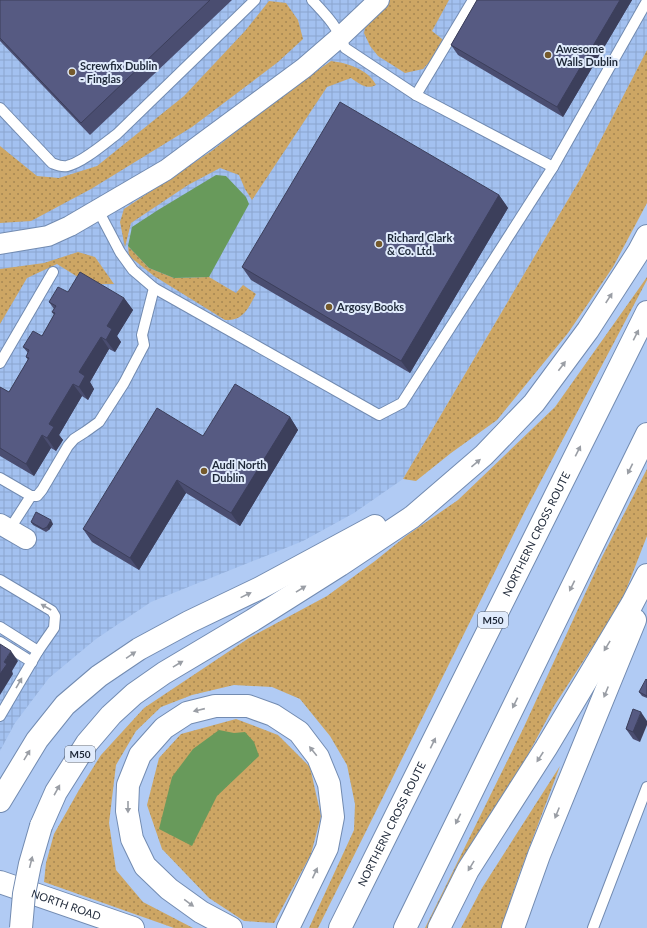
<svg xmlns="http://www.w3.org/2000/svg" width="647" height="928" font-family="Lato,sans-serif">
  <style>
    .industrial { fill: url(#industrial-grid) }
    .grass { fill: url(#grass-dots) }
    .water { fill: #689a5b }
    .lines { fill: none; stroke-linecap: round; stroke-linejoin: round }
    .service-casing { stroke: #728bb1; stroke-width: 12 }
    .minor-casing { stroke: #728bb1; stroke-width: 22 }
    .secondary-casing { stroke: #728bb1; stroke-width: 24 }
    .motorway-casing { stroke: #728bb1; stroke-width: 24 }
    .service { stroke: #fff; stroke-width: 10 }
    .minor { stroke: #fff; stroke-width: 20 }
    .secondary { stroke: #fff; stroke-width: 22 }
    .motorway { stroke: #fff; stroke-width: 22 }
    .motorway-bridge-casing { stroke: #728bb1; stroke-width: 24; stroke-linecap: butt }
    .motorway-bridge { stroke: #fff; stroke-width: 22 }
    .wall { fill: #4a4d70 }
    .shaded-wall { fill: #3c3f5b }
    .building { fill: #565a82; stroke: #3c3f5b }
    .oneway { fill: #9a9ea5 }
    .poi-dot { fill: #755a2c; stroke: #e0ebfc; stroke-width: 1.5 }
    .labels { text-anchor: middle; stroke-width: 4; stroke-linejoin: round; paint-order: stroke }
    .shield { fill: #e0ebfc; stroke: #586273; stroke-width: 1 }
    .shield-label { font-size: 10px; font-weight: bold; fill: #1e2838 }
    .poi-label { font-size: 11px; font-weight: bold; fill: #1e2838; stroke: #e0ebfc; text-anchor: start }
    .street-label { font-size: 11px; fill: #1e2838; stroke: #e0ebfc }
  </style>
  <defs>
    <pattern id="industrial-grid" width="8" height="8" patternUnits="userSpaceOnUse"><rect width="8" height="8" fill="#a3c1f0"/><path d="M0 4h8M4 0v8" fill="none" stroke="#8ca6cf"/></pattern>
    <pattern id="grass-dots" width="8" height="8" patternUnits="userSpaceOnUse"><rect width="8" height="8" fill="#cda664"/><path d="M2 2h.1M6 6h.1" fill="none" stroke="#a68753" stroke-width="1.8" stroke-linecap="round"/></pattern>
  </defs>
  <rect width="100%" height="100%" fill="#b1cbf4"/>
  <polygon class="industrial" points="0,0 647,0 647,50 582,176 403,479 354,513 303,541 151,602 96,639 49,678 15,723 0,751"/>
  <g class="grass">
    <polygon points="390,0 449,0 432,31 447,43 423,69 405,73 378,56 370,46 364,33 366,24"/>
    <polygon points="269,1 286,3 298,20 303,39 278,62 192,127 91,189 31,221 0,223 0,146 37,176 59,178 97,166 184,96 245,31"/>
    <polygon points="647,50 647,203 613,267 568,333 497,420 451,453 416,481 403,479 582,176"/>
    <path d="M331 61C347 63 368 69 376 85 366 90 360 84 351 78L327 87 252 200 245 189 239 175 220 168 188 185 131 223 125 247 120 222 124 209 213 150 276 100Z"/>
    <path d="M128 246 149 268 174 278 209 277 236 293 243 285 256 294C248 308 244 321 225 320L154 276 129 256Z"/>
    <polygon points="78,252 95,257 114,284 89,284 57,264 27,278 0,324 0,269 44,263"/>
    <polygon points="647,277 647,280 525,511 318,928 309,928 354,830 355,804 347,765 330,736 300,699 272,687 234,685 192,695 161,707 136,731 116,765 109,823 116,870 143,902 193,928 174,928 44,882 46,863 54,834 79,790 101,755 144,708 249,638 327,596 375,561 406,536 458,500 555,407"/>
    <polygon points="647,469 647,536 621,603 554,706 500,807 430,928 425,928 523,729 601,559"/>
    <polygon points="236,719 278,735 310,767 321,816 311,854 274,923 244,921 209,898 162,849 147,805 159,758 181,734"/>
    <polygon points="560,766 519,875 501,928 461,928 482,888"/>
  </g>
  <g class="water">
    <polygon points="216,175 226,176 246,197 249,204 209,277 174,278 149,268 128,246 132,227 158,210"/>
    <polygon points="219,730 234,733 245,732 254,742 259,756 217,796 192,846 159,829 172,777 193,749"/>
  </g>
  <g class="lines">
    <defs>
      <g id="service">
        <path d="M312 0C327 16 338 27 345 48L416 95 553 167"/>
        <polyline points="416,95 473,0"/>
        <path d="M0 108 52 163C57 165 61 167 67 166 82 163 105 143 117 134L255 0"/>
        <polyline points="98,210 120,252 133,270 154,288 379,415 402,403 553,167 647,1"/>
        <polyline points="0,363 53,272"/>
        <polyline points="0,478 31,496 37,496 42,490 68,446 74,439 85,432 99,422 124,383 144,345 142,335 154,288"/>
        <polyline points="9,530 31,496"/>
        <polyline points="0,580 52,611 55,616 54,628 38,651 0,716"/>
        <polyline points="0,627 38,651"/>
        <polyline points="0,642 32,662"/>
        <polyline points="593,928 647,787"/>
      </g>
      <g id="minor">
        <polyline points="0,244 48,236 70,226 166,170 304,68 341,36 379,0"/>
        <polyline points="0,524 26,539"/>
      </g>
      <g id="secondary">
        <path id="s1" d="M0 882 133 928"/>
      </g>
      <g id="motorway">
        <polyline points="0,801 37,740 65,705 99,676 139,649 189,622 260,588 375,526"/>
        <polyline points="41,826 56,792 87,743 111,715 134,694 164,673 253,620 340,565 412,517 484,455 534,403 588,330 639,251 647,236"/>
        <polyline points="231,928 201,912 169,889 145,866 132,839 127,811 128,785 140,755 164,728 187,713 215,706 248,706 273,715 299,732 318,757 329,784 333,817 327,848 288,928"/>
        <path id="s2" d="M340 928 647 312"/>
        <polyline points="405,928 647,434"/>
        <polyline points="439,928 468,870 546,748 632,604 647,575"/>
        <polyline points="513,928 539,855 635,620"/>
      </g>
    </defs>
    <use href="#service" class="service-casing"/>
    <use href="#minor" class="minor-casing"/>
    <use href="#secondary" class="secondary-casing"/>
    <use href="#motorway" class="motorway-casing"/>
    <use href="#service" class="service"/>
    <use href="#minor" class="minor"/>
    <use href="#secondary" class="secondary"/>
    <use href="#motorway" class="motorway"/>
    <defs>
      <polyline id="motorway-bridge" points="21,928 24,894 30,864 41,826"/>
    </defs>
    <use href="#motorway-bridge" class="motorway-bridge-casing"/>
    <use href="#motorway-bridge" class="motorway-bridge"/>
  </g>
  <g class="wall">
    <polygon points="0,0 232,0 90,135 0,41"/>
    <polygon points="477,0 632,0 563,117 458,55 451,45"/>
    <polygon points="499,195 508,208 410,373 251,280 242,267"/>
    <polygon points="68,292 124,298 133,310 117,336 121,342 115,352 109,349 90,382 94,389 88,400 82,396 59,435 63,440 56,451 51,448 34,476 0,456 0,387 9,392 28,360 26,357 28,353 23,347 42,336 54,315 52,312 54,309 49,302"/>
    <polygon points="290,417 298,430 240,526 186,493 139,570 92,542 83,529 203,436"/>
    <polygon points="31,522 53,524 49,530 46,532 33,525"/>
    <polygon points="647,680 647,698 642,696 639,692"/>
    <polygon points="633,709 640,742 633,739 626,729"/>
  </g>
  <g class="shaded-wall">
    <polygon points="620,0 632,0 563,117 557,107"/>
    <polygon points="499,195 508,208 410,373 401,361"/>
    <polygon points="124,298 133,310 117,336 121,342 115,352 106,340 107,326"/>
    <polygon points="101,337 109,349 90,382 94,389 88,400 79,387 79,372"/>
    <polygon points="73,384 82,396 59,435 63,440 56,451 47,438 49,424"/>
    <polygon points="290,417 298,430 240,526 231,513"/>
    <polygon points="42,435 51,448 34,476 26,464"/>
    <polygon points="177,480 186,493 139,570 130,558"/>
    <polygon points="51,520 53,524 49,530 47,527"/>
    <polygon points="11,651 18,661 12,671 13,674 0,695 0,674 4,662"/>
    <polygon points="641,712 647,721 647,725 640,742 633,732"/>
  </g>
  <g class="building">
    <polygon points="0,0 210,0 81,123 0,38"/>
    <polygon points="477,0 620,0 557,107 451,45"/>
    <polygon points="340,102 499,195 401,361 242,267"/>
    <polygon points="80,272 124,298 107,326 112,329 106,340 101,337 79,372 85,376 79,387 73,384 49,424 54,427 47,438 42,435 26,464 0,448 0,387 9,392 29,358 26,357 29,350 23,347 33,331 42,336 55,313 52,312 56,306 49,302 58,287 68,292"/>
    <polygon points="235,384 290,417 231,513 177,480 130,558 83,529 157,408 203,436"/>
    <polygon points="36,512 51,520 47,527 43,529 31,522"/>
    <polygon points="0,644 11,651 4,662 7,664 0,674"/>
    <polygon points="646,679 647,680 647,696 639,692"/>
    <polygon points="633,709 641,712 633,732 626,729"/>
  </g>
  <defs><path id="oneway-solid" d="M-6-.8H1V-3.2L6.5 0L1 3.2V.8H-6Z"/></defs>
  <g class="oneway">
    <use href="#oneway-solid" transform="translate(609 298) rotate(-57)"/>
    <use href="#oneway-solid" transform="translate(636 335) rotate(-63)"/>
    <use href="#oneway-solid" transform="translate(562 366) rotate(-53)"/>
    <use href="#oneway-solid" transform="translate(578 451) rotate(-63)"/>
    <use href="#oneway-solid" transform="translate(476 463) rotate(-40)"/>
    <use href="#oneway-solid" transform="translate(630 469) rotate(116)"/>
    <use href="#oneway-solid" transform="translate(572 586) rotate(116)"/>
    <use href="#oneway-solid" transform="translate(301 589) rotate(-32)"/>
    <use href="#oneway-solid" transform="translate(246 595) rotate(-26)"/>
    <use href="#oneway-solid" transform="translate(46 607) rotate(-150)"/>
    <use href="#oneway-solid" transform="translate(607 646) rotate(121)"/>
    <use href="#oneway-solid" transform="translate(131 655) rotate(-34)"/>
    <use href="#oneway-solid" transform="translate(178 664) rotate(-31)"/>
    <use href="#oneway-solid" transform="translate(19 683) rotate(-60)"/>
    <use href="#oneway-solid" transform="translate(606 692) rotate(112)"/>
    <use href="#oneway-solid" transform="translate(515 703) rotate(116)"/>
    <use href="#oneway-solid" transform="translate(199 710) rotate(167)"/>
    <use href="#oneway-solid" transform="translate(433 743) rotate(-64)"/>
    <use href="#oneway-solid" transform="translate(313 751) rotate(-129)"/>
    <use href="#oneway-solid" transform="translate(27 755) rotate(-59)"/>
    <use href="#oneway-solid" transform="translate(540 757) rotate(123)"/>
    <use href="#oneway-solid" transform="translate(57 790) rotate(-61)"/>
    <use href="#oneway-solid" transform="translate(128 807) rotate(90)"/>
    <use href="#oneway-solid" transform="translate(557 813) rotate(112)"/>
    <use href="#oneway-solid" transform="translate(458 819) rotate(116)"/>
    <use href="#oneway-solid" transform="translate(31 862) rotate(-76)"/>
    <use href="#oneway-solid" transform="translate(471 866) rotate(121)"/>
    <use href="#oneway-solid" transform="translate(315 873) rotate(-65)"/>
    <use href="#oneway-solid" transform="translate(189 903) rotate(36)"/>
  </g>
  <g class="poi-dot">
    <circle cx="548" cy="55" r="4"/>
    <circle cx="72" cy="72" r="4"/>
    <circle cx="379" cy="244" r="4"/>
    <circle cx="329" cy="307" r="4"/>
    <circle cx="204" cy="471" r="4"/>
  </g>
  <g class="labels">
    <g class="shield">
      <rect x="478" y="612" width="30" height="16" rx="3"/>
      <rect x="65" y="746" width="30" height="16" rx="3"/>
    </g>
    <g class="shield-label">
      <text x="493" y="624">M50</text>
      <text x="80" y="758">M50</text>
    </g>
    <g class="poi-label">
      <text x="556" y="53">Awesome<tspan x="556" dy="13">Walls Dublin</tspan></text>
      <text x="80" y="70">Screwfix Dublin<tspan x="80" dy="13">- Finglas</tspan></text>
      <text x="387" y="242">Richard Clark<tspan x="387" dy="13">&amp; Co. Ltd.</tspan></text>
      <text x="337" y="311">Argosy Books</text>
      <text x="212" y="469">Audi North<tspan x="212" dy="13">Dublin</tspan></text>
    </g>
    <g class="street-label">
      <text dy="4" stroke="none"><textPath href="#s2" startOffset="440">NORTHERN CROSS ROUTE</textPath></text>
      <text dy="4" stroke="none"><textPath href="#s2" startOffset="116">NORTHERN CROSS ROUTE</textPath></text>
      <text dy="4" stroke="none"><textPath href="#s1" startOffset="70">NORTH ROAD</textPath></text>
    </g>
  </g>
</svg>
